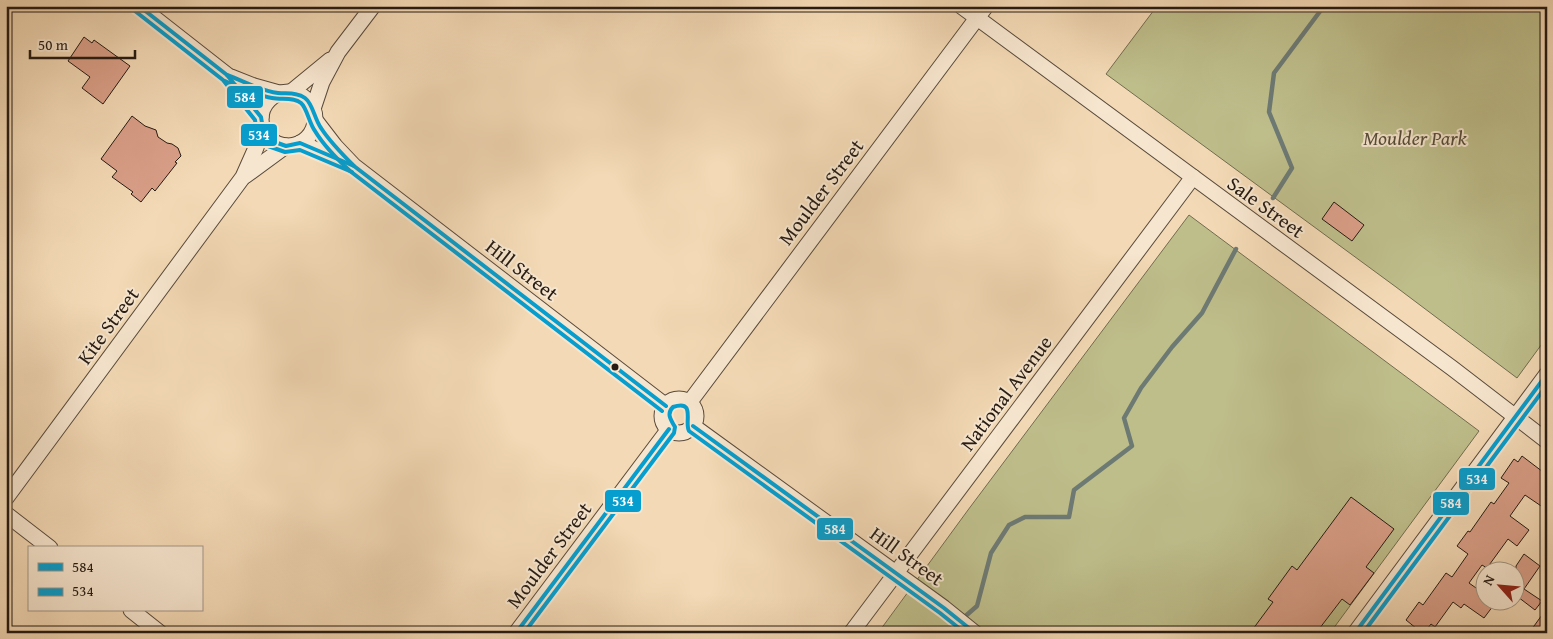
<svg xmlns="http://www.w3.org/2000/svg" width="1553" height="639" font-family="'Gentium Book Plus',serif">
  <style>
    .green { fill: #bebe8b; stroke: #726c4f }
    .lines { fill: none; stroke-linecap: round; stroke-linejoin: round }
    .stream { stroke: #6d7a74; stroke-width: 4.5 }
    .building { fill: #da9f88; stroke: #261b13 }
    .minor-casing { stroke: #594a3c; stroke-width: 17 }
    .minor { stroke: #f7e6cf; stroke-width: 15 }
    .bus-1-casing { stroke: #f7e6cf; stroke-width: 8 }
    .bus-2-casing { stroke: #f7e6cf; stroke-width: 8 }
    .bus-1 { stroke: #069ece; stroke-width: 4 }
    .bus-2 { stroke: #069ece; stroke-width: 4 }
    .bus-dot { fill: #261b13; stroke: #f7e6cf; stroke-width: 2 }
    .labels { text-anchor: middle; stroke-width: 4; stroke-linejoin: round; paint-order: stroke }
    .park-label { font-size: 20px; font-style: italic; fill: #544c37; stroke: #f7e6cf }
    .street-label { font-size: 20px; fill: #261b13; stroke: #f7e6cf }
    .line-badge { stroke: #f7e6cf; stroke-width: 2 }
    .badge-label { font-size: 14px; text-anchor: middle; font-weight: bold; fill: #fff }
  </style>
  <rect width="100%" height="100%" fill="#f3d9b5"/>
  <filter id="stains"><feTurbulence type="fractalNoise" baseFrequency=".004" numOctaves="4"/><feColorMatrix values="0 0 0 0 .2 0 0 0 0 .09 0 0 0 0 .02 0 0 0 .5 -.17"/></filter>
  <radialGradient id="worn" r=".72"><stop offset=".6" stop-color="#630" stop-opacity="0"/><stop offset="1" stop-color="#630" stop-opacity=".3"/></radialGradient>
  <g class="green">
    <polygon points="1157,6 1547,6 1547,337 1517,378 1396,287 1106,74"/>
    <polygon points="1189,215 1479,431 1330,633 878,633 968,510"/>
  </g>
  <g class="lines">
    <g class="stream">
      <polyline points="1273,198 1292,168 1269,112 1274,73 1324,6"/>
      <polyline points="946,633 977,606 991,553 1009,525 1025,517 1069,517 1074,490 1132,446 1124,418 1141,388 1172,347 1202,313 1236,249"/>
    </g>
  </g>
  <g class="building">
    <polygon points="84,37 92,43 94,40 130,66 103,104 82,88 90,77 68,61"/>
    <polygon points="132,116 145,126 156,130 158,137 167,143 172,144 178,148 181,156 175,162 177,163 155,191 152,188 141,202 131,194 133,192 112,177 117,171 101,159"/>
    <polygon points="1334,202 1364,225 1352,241 1322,219"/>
    <polygon points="1522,456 1547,475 1547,510 1525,495 1510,516 1529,530 1517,546 1508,539 1487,568 1482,565 1469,583 1486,595 1486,602 1496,602 1484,618 1464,604 1461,608 1453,602 1435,627 1431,624 1424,633 1422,633 1406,620 1419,602 1423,605 1446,573 1452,577 1468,554 1457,546 1468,531 1470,532 1491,502 1494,504 1509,483 1501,478 1514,459 1518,462"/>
    <polygon points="1351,497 1394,529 1366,567 1374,573 1350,605 1342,599 1316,633 1250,633 1273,602 1268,599 1292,566 1297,570"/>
    <polygon points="1524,554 1540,566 1524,589 1542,601 1535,610 1518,597 1516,600 1516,566"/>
    <polygon points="1547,608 1547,633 1529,633"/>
  </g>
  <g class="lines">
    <defs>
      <g id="minor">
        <polyline points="139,6 227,75 245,96 261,117"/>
        <polyline points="961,6 1452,368 1547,441"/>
        <polyline points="231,77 254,86 279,93"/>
        <polyline points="291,92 330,60"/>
        <circle cx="288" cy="119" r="27"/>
        <polyline points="313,109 322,82 338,52 373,6"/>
        <polyline points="315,120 335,146 354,166 666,406"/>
        <polyline points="300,143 346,162"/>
        <polyline points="245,176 286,146"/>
        <circle cx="679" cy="416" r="17"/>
        <polyline points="689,403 986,6"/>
        <polyline points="693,426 944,608 975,633"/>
        <polyline points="6,498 243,177 255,150 263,129"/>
        <polyline points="6,514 50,548"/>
        <polyline points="131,610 160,633"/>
        <polyline points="516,633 669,429"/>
        <polyline points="851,633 1193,177"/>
        <polyline points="1355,633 1547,374"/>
      </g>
    </defs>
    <use href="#minor" class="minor-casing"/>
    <use href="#minor" class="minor"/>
    <defs>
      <g id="bus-1">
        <polyline points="139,6 227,75 261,117 263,129 272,141 286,146 300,143 354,166"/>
        <path d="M227 75C244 81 260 91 278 93 287 94 297 92 305 98 313 104 314 118 321 128 330 142 342 154 354 166L666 406"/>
        <polyline points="693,426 944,608 975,633"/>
        <polyline points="516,633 669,429"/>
        <polyline points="1355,633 1547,374"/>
      </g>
      <g id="bus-2">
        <polyline points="135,11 223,80 255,120 257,132 268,146 285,152 300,150 352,172"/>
        <path d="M225 81C240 87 255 95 272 98 281 100 294 97 301 103 307 108 309 123 315 131 324 146 337 159 350 171L662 411"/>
        <path d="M524 633 674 433 675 427C671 420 666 414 673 407 696 399 684 423 689 431L940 613 965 633"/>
        <polyline points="1363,633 1547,385"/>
      </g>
    </defs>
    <use href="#bus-1" class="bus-1-casing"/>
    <use href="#bus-2" class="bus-2-casing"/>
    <use href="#bus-1" class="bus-1"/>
    <use href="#bus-2" class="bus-2"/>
  </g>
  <circle class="bus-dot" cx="615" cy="367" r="4.5"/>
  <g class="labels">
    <g class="park-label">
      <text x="1415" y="145">Moulder Park</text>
    </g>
    <g class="street-label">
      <text transform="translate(821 192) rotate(-53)" y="7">Moulder Street</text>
      <text transform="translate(1266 207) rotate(36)" y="7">Sale Street</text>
      <text transform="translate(522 270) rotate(38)" y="7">Hill Street</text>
      <text transform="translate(108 326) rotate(-54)" y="7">Kite Street</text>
      <text transform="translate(1006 393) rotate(-53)" y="7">National Avenue</text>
      <text transform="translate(549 555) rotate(-53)" y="7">Moulder Street</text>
      <text transform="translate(907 556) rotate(36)" y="7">Hill Street</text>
    </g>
  </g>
  <g class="line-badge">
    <rect x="226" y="85" width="38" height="24" rx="5" fill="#069ece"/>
    <rect x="240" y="123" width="38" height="24" rx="5" fill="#069ece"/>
    <rect x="1458" y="467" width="38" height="24" rx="5" fill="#069ece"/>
    <rect x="604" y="489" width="38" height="24" rx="5" fill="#069ece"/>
    <rect x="1432" y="491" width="38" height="25" rx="5" fill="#069ece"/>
    <rect x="816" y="517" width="38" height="24" rx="5" fill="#069ece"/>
  </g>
  <g class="badge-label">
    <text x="245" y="102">584</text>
    <text x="259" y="140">534</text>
    <text x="1477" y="484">534</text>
    <text x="623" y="506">534</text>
    <text x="1451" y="508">584</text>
    <text x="835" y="534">584</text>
  </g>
  <rect width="1553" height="639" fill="none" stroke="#f3d9b5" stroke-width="25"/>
  <rect x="8" y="8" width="1538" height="624" fill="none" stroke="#261b13" stroke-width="2.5"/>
  <rect x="12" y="12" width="1528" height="614" fill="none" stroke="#261b13"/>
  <rect x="28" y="546" width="175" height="65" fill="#f7e6cf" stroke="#a39584"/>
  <rect x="38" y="563" width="25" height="8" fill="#069ece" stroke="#a39584"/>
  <text x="72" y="572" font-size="15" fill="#261b13">584</text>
  <rect x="38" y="588" width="25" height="8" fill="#069ece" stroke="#a39584"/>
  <text x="72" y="596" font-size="15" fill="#261b13">534</text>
  <g transform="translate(1500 586) rotate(297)"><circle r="24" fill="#f7e6cf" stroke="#a39584"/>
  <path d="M0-4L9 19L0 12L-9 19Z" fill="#8f2418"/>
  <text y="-8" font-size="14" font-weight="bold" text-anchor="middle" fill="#261b13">N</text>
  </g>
  <path d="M30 50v8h105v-8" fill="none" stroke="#261b13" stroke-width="2.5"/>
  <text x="38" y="50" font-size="15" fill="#261b13" stroke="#f7e6cf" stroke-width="4" paint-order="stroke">50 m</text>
  <rect width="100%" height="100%" filter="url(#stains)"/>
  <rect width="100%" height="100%" fill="url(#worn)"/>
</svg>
